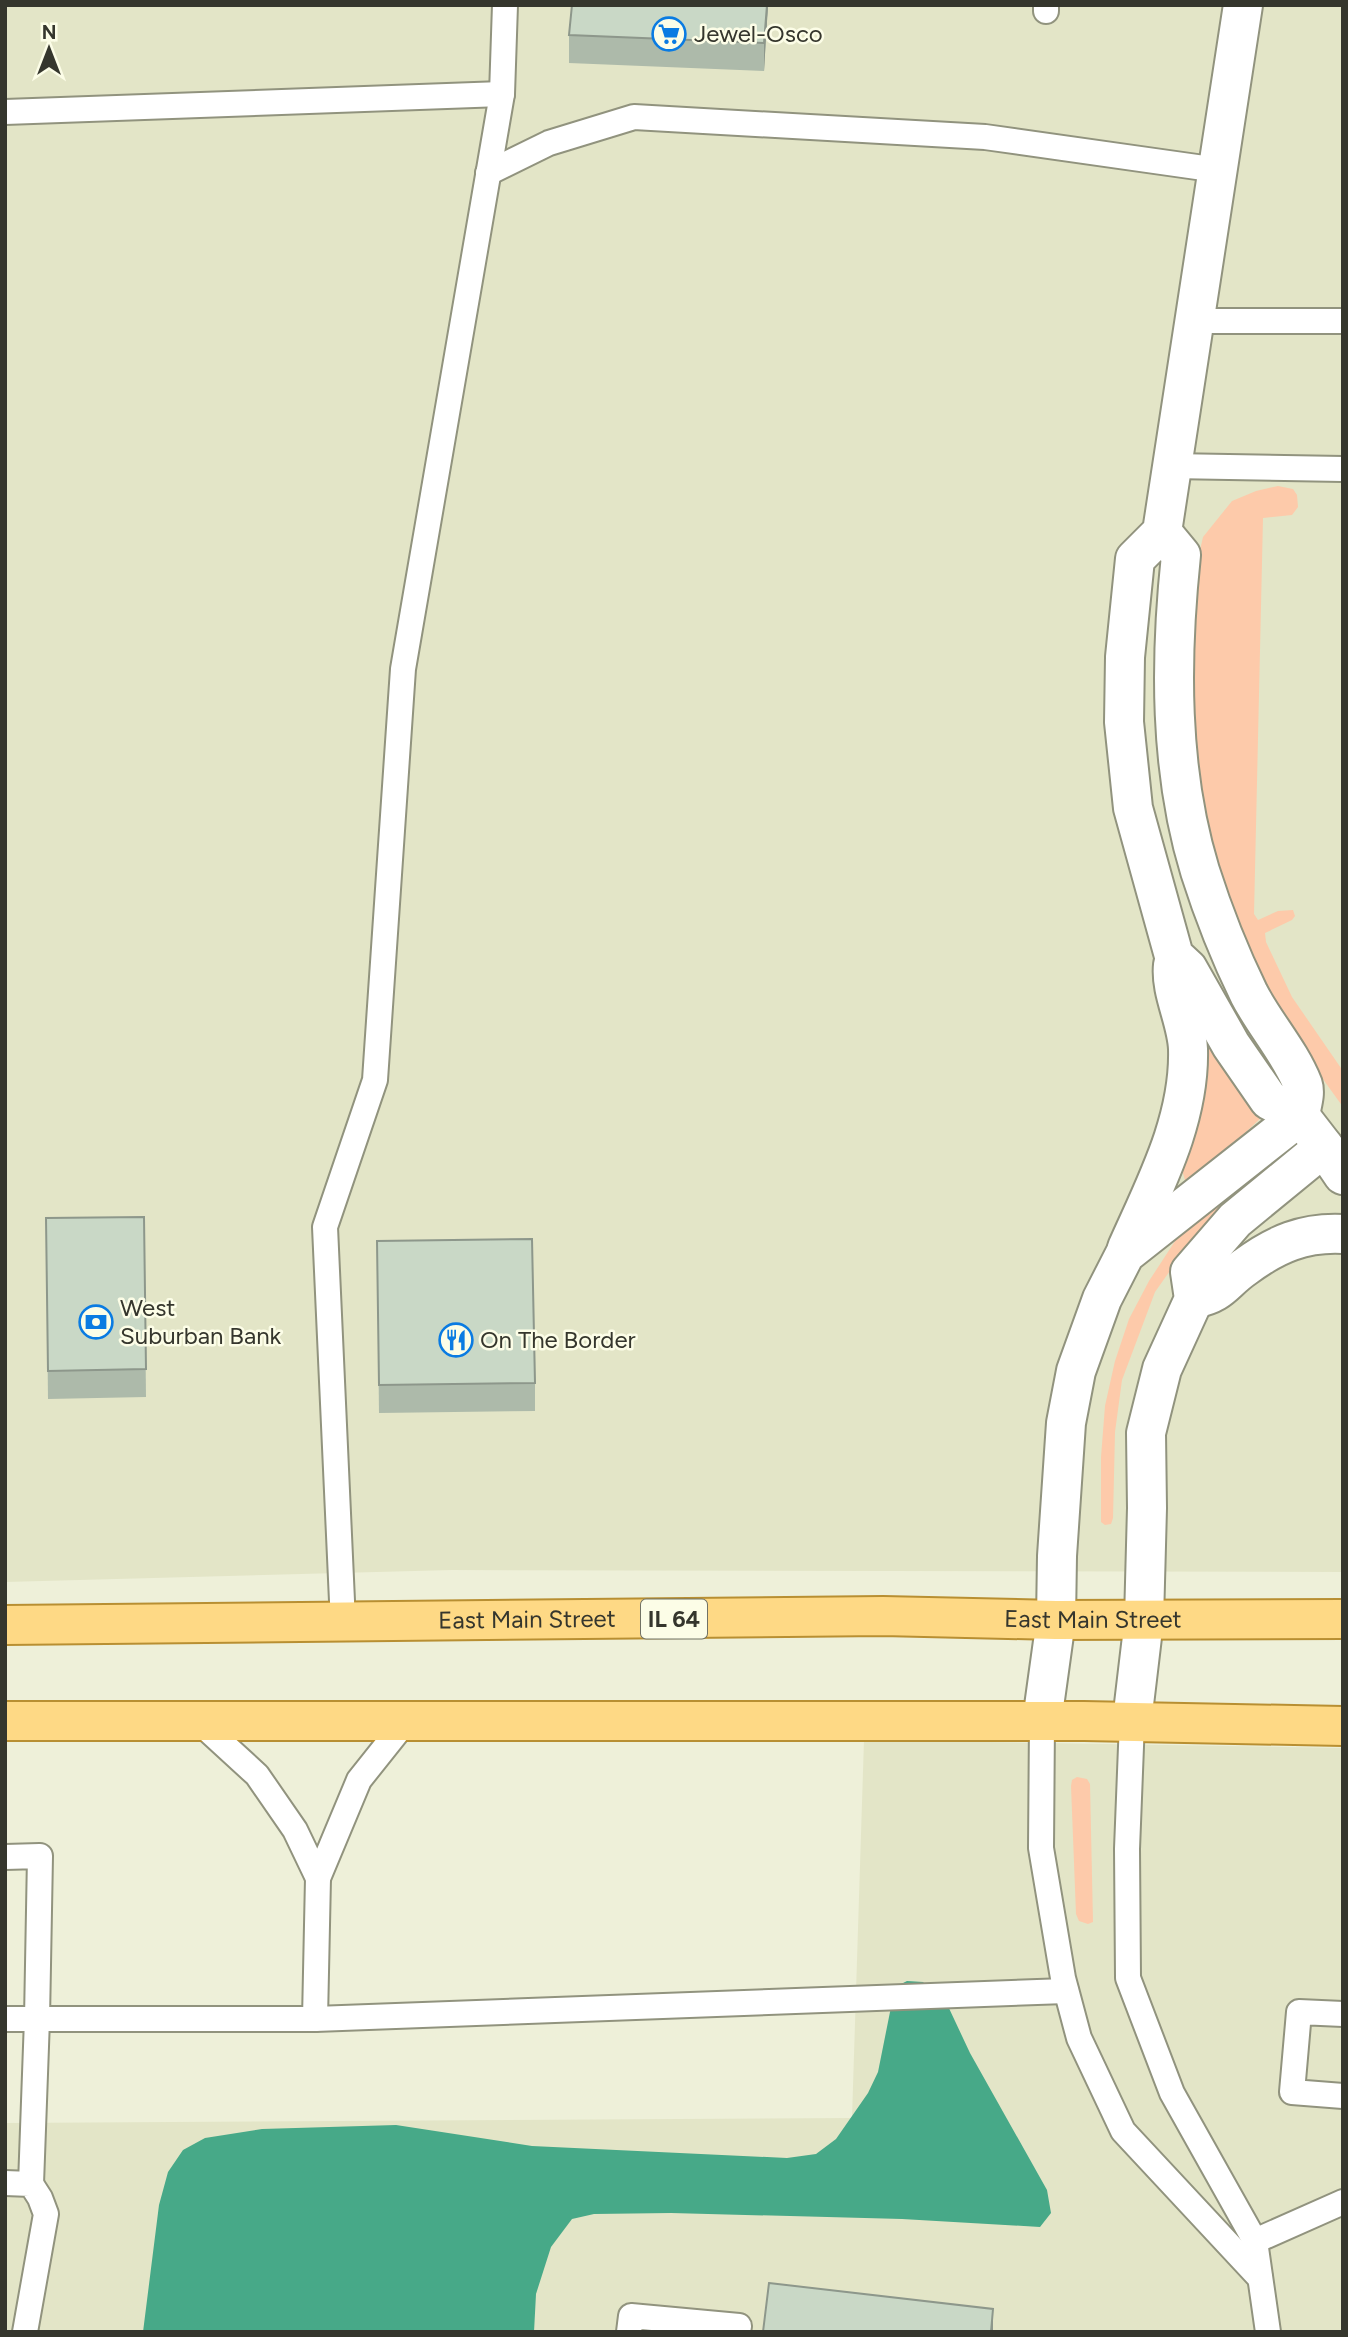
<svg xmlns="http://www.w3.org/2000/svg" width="1348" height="2337" font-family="Figtree,sans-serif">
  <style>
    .built { fill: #e3e5c7 }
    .green { fill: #fdcaaa }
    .water { fill: #47a988 }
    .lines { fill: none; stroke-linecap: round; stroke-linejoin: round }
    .service-casing { stroke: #91937e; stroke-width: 28 }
    .minor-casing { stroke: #91937e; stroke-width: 42 }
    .primary-casing { stroke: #b88f32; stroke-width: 42 }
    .service { stroke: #fff; stroke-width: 24 }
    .minor { stroke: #fff; stroke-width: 38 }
    .primary { stroke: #fed985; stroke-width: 38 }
    .wall { fill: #adbaaa }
    .shaded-wall { fill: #8d978b }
    .building { fill: #c9d8c6; stroke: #8d978b; stroke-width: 2 }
    .labels { text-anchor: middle; stroke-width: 5; stroke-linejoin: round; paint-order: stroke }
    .shield { fill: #fcfde7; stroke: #717265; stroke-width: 2 }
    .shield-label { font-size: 23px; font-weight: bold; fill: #35362d }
    .poi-label { font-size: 24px; fill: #35362d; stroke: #fcfde7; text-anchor: start }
    .street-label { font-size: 24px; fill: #35362d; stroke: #fcfde7 }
  </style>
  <rect width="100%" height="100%" fill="#eef0d9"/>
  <g class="built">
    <polygon points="5,5 1343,5 1343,1572 452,1570 5,1582"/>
    <polygon points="864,1740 1343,1748 1343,2332 5,2332 5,2123 852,2118"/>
  </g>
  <g class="green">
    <polygon points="1278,486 1293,489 1297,495 1298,507 1292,515 1263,518 1254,914 1258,920 1278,911 1293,910 1295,916 1292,920 1265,933 1266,942 1292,997 1343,1071 1343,1107 1310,1061 1272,996 1219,886 1195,764 1190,692 1197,563 1203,537 1232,501 1256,491"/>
    <polygon points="1200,1024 1263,1116 1187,1187 1182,1170 1200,1116 1204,1085"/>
    <polygon points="1276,1156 1276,1164 1189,1244 1155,1292 1122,1380 1115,1432 1113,1518 1111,1524 1105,1525 1101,1522 1101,1457 1105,1406 1115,1361 1129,1319 1149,1281 1181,1232"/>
    <polygon points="1077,1777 1087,1779 1090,1784 1093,1922 1088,1924 1079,1921 1076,1914 1071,1786 1072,1780"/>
  </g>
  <polygon class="water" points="907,1981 923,1982 947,2004 970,2053 1047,2190 1051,2213 1040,2227 902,2219 671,2213 594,2214 572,2219 551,2247 536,2294 534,2332 143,2332 159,2205 168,2172 183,2150 205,2138 262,2129 396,2125 532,2146 787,2158 816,2154 836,2139 868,2093 878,2072 895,1987"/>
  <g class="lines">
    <defs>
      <g id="service">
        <polyline points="1046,11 1046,5"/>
        <polyline points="5,112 502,94"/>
        <polyline points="488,173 549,143 634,117 985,137 1218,170"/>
        <polyline points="1194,321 1343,321"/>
        <polyline points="1171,466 1343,469"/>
        <polyline points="343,1623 325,1227 375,1080 403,669 502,94 505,5"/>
        <polyline points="198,1721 257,1775 295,1830 318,1878 359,1780 406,1721"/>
        <polyline points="1042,1721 1041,1848 1063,1978 1079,2038 1123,2131 1260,2278"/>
        <polyline points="1132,1721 1127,1849 1128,1978 1172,2093 1255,2241 1268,2332"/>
        <polyline points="5,1857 40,1856 37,2019 31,2184"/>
        <polyline points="1343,2014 1299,2012 1292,2092 1343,2096"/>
        <polyline points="5,2019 315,2019 318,1878"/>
        <polyline points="315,2019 1066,1991"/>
        <polyline points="5,2183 31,2184 40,2198 46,2214 25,2332"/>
        <polyline points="1255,2241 1343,2202"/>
        <polyline points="629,2332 631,2316 739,2326 738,2332"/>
      </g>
      <g id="minor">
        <polyline points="1243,5 1162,532 1135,559 1125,657 1124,722 1133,808 1174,956 1188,969 1231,1045 1269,1100 1300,1116 1324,1147 1343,1175"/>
        <path d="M1127 1248C1155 1185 1190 1120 1188 1049 1187 1021 1170 992 1173 965"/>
        <path d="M1194 1299C1223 1293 1223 1282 1245 1267 1276 1244 1304 1232 1343 1234"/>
        <path d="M1042 1721 1056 1620 1057 1556 1066 1423 1076 1371 1102 1299 1125 1254 1300 1116C1301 1107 1306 1094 1303 1085 1290 1052 1265 1025 1249 994 1230 955 1213 912 1200 871 1169 770 1170 659 1181 555L1162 532"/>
        <polyline points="1132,1721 1144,1620 1147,1508 1146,1433 1162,1369 1194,1299 1190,1272 1235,1220 1324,1147"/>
      </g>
      <g id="primary">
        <path id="s1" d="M5 1625 883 1616 1056 1620 1343 1619"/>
        <polyline points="5,1721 1084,1721 1343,1726"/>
      </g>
    </defs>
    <use href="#service" class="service-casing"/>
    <use href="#minor" class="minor-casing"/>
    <use href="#primary" class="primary-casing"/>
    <use href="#service" class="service"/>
    <use href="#minor" class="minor"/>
    <use href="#primary" class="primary"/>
  </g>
  <g class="wall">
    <polygon points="572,5 768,5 764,71 569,63 569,35"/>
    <polygon points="144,1217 146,1397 48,1399 46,1218"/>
    <polygon points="377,1241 535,1383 535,1411 379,1413"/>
  </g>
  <g class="shaded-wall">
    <polygon points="767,5 768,5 764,71 764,43"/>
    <polygon points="993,2309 993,2332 991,2332"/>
  </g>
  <g class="building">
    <polygon points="572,5 767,5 764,43 569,35"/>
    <polygon points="144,1217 146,1369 48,1371 46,1218"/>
    <polygon points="532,1239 535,1383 379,1385 377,1241"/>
    <polygon points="769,2283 993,2309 991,2332 763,2332"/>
  </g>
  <defs>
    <symbol id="supermarket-ring" viewBox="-11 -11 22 22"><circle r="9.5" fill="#fcfde7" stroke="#0a7be2" stroke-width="1.5"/><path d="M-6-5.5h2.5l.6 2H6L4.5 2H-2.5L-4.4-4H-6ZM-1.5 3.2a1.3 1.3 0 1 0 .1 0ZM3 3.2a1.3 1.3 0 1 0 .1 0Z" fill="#0a7be2"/></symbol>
    <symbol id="bank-ring" viewBox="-11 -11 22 22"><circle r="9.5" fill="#fcfde7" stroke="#0a7be2" stroke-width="1.5"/><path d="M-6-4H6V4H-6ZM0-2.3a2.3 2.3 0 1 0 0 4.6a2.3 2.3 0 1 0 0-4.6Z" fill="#0a7be2"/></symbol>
    <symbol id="restaurant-ring" viewBox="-11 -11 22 22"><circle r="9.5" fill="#fcfde7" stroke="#0a7be2" stroke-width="1.5"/><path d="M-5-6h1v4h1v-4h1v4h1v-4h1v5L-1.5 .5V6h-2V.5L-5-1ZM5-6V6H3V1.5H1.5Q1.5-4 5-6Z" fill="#0a7be2"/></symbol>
  </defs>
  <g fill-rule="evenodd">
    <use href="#supermarket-ring" x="650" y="15" width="38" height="38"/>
    <use href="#bank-ring" x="77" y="1303" width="38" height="38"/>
    <use href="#restaurant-ring" x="437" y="1321" width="38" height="38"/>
  </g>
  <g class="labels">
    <rect class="shield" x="641" y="1599.5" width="66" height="39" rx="5"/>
    <g class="shield-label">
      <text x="674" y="1627">IL 64</text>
    </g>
    <g class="poi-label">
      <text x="694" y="42">Jewel-Osco</text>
      <text x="120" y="1316">West<tspan x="120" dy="28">Suburban Bank</tspan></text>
      <text x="480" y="1348">On The Border</text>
    </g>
    <g class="street-label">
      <text dy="8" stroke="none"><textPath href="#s1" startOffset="1088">East Main Street</textPath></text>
      <text dy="8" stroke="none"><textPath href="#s1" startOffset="522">East Main Street</textPath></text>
    </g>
  </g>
  <rect width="1348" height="2337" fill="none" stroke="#35362d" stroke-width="14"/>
  <g transform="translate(49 49)" stroke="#fcfde7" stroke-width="5" paint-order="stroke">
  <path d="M0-5L12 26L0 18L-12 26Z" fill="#35362d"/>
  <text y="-10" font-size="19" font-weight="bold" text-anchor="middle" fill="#35362d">N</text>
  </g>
</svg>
